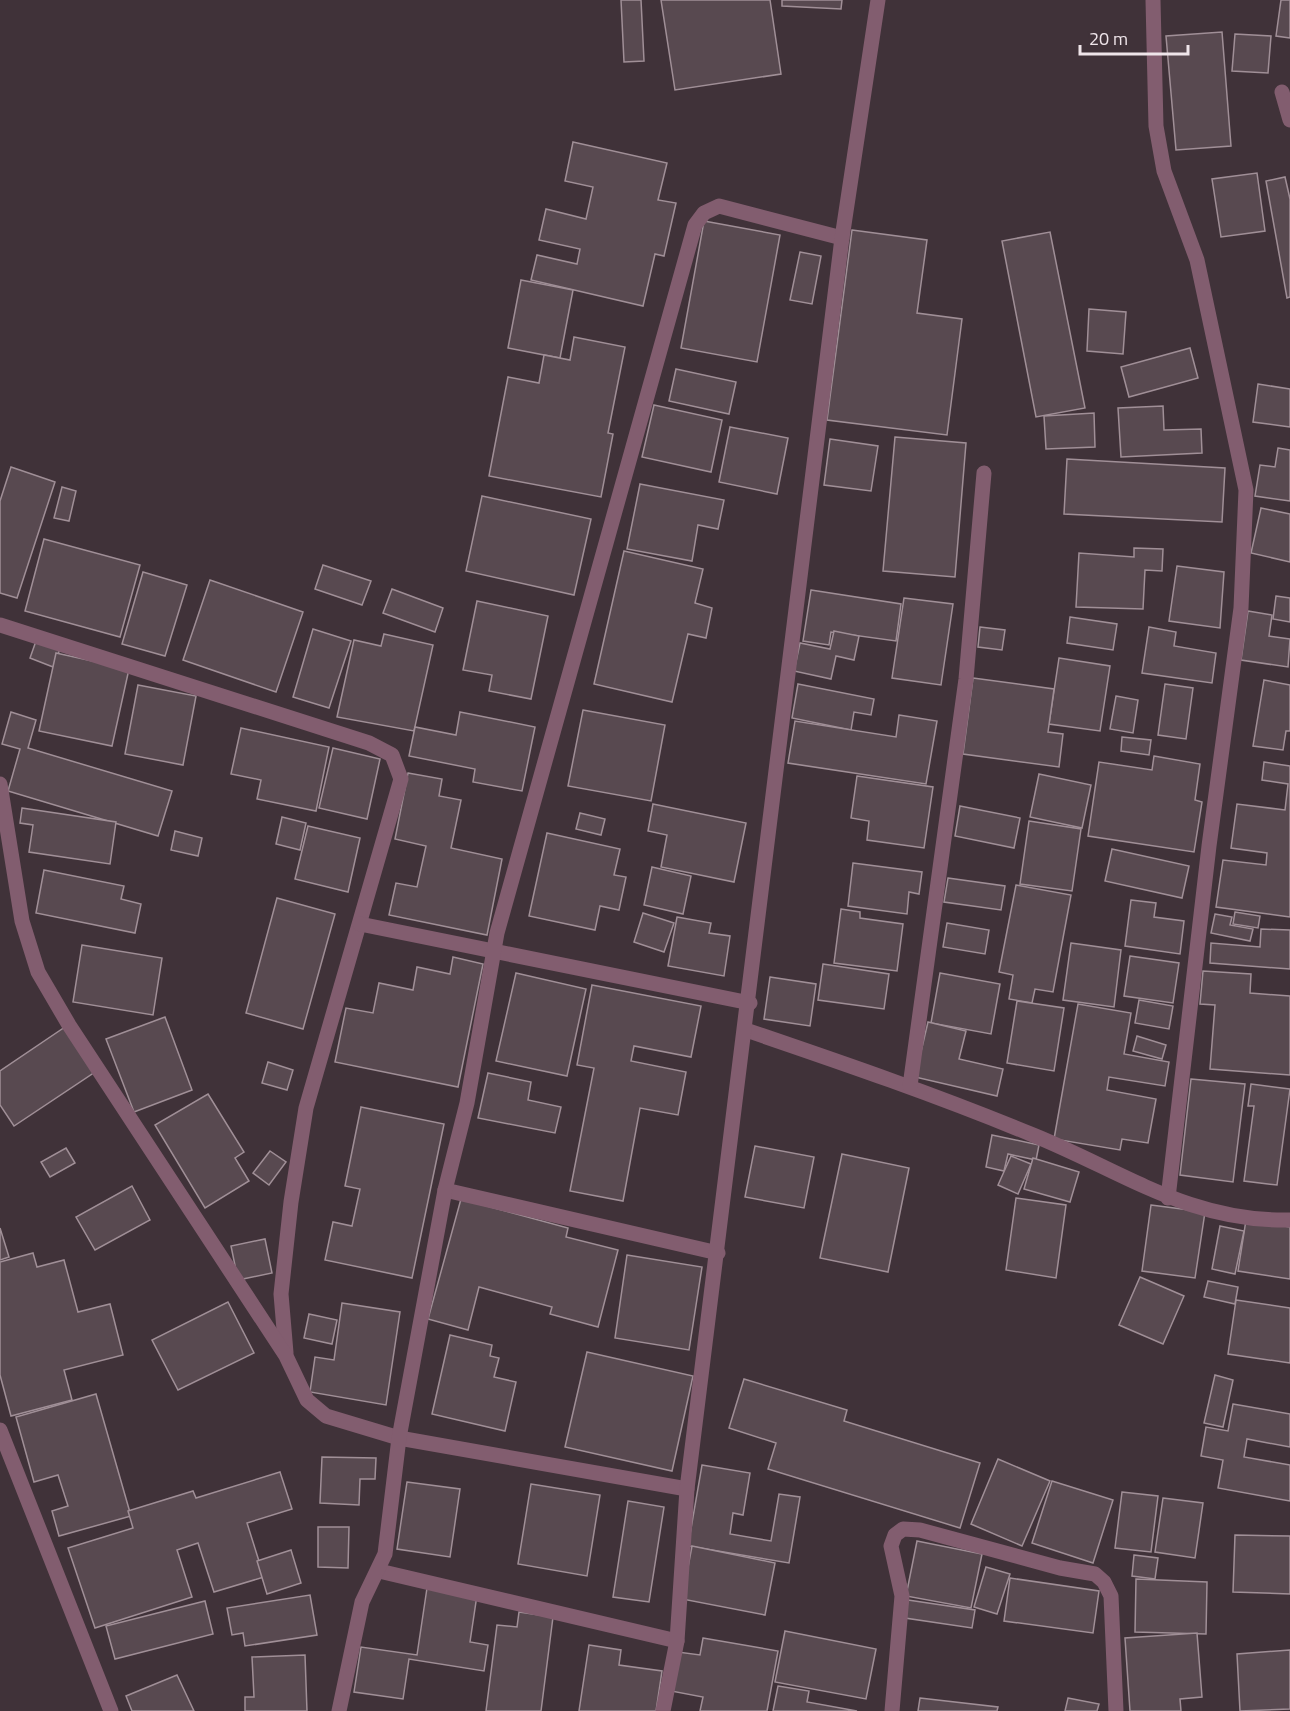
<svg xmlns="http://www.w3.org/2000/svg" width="1290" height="1711" font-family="'Titillium Web',sans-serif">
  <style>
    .building { fill: #584950; stroke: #a08f97; stroke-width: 1.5 }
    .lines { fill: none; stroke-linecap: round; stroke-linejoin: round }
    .minor { stroke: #825d6f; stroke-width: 15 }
  </style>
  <rect width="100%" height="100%" fill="#403239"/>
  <g class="building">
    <polygon points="621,0 641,0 644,61 624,62"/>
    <polygon points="661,0 770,0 781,74 675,90"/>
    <polygon points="782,0 842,0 841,9 782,6"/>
    <polygon points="1281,0 1290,0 1290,38 1276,36"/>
    <polygon points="1222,32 1231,146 1176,150 1166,36"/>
    <polygon points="1235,34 1271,36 1268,73 1232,71"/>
    <polygon points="573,142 667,163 658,200 676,203 664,256 655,254 643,306 531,280 537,255 577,264 580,249 539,240 546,209 586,219 593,187 565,181"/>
    <polygon points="1257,173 1265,231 1221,237 1212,179"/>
    <polygon points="1285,177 1290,199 1290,297 1287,298 1266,181"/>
    <polygon points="704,221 780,235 757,362 681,348"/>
    <polygon points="852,230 927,240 917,313 962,319 947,435 827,420"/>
    <polygon points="1050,232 1085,408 1036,417 1002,241"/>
    <polygon points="800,252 821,256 812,304 790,300"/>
    <polygon points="521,280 573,290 560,358 508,348"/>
    <polygon points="1089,309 1126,312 1123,354 1087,351"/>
    <polygon points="574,337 625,347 608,433 613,434 601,497 489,476 508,377 539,383 544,355 570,360"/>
    <polygon points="1190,348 1198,378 1129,397 1121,367"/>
    <polygon points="676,369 736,382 729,414 669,401"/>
    <polygon points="1258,384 1290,389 1290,427 1253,422"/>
    <polygon points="654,405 722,420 711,472 642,457"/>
    <polygon points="1163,406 1164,430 1201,429 1202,453 1121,457 1118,408"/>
    <polygon points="1094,413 1095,447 1046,449 1044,416"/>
    <polygon points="730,427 788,438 777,494 719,482"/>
    <polygon points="895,437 966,443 955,577 883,571"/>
    <polygon points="830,439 878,446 871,491 824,485"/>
    <polygon points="1278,448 1290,450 1290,501 1255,496 1260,465 1275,467"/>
    <polygon points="1067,459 1225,468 1222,522 1064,514"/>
    <polygon points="11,467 55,482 17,598 0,593 0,501"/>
    <polygon points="640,484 724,500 718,529 698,525 692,561 627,549"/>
    <polygon points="62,487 76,491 69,521 54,518"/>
    <polygon points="482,496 591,519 574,595 466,571"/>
    <polygon points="1261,508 1290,514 1290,562 1251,553"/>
    <polygon points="44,539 140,565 120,637 25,611"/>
    <polygon points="1134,548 1163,549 1162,571 1145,570 1143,609 1076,607 1079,553 1134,557"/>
    <polygon points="624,551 703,569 695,603 712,608 706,638 688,634 672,702 594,684"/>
    <polygon points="323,565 371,581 362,605 315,589"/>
    <polygon points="1177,566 1224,572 1220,628 1169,621"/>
    <polygon points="143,572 187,585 165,656 122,644"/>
    <polygon points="210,580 303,612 276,692 183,660"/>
    <polygon points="392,589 443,608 435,632 383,613"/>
    <polygon points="811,590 901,604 896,641 831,632 829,645 803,641"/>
    <polygon points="1276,596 1290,598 1290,622 1273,619"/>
    <polygon points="904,598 953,604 941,685 892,678"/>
    <polygon points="477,601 548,616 531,699 489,691 492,675 463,670"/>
    <polygon points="1248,611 1272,615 1269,636 1290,639 1288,667 1241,660"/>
    <polygon points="1070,617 1117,624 1113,650 1067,643"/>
    <polygon points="980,627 1005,630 1002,650 978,647"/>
    <polygon points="1149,627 1176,632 1174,646 1216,653 1212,683 1142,673"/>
    <polygon points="313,629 351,641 329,708 293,697"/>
    <polygon points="834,631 859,636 854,660 836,656 831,679 794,671 800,643 830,649"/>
    <polygon points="384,634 433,645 414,731 337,717 354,640 381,646"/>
    <polygon points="36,641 60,649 53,667 30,658"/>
    <polygon points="56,653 129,669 112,746 39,731"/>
    <polygon points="1059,658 1110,666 1100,731 1049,724"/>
    <polygon points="973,678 1054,689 1048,732 1063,734 1059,767 963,754"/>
    <polygon points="1264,680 1290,685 1290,731 1286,731 1283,750 1253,746"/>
    <polygon points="798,684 874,699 871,715 854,712 851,730 792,718"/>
    <polygon points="1165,684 1193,688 1186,739 1158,735"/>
    <polygon points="138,685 196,696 183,765 125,754"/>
    <polygon points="1116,696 1138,700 1133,733 1110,729"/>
    <polygon points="583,710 665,725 651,801 568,786"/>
    <polygon points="11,712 36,720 28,748 172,791 158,836 8,791 20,749 2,744"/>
    <polygon points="460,712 535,727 522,791 473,782 475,769 409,756 415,727 456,735"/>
    <polygon points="899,715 937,721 926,784 788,763 795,721 896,737"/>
    <polygon points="241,728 329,747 316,811 257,799 261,780 231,774"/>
    <polygon points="1122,737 1151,740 1149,755 1121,751"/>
    <polygon points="333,748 380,759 367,819 319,808"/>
    <polygon points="1154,756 1200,764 1195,800 1202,802 1194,852 1088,836 1099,762 1152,770"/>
    <polygon points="1264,762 1290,766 1290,917 1216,907 1223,860 1266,865 1267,853 1231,848 1237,804 1285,810 1288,784 1262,780"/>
    <polygon points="408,773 442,779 439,796 461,800 451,848 502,859 487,935 389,915 396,883 417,887 426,846 395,839"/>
    <polygon points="1039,774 1091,785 1082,828 1030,817"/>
    <polygon points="857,776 933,787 924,848 867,840 869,821 851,818"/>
    <polygon points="653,804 746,823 734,882 661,867 667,835 648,831"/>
    <polygon points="960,806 1020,818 1014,848 955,836"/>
    <polygon points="22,808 116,822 110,864 29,852 33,825 20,823"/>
    <polygon points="580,813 605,819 601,835 576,829"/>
    <polygon points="282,817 306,823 300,850 276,844"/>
    <polygon points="1029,821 1081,829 1072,891 1020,884"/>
    <polygon points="308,826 360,838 348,892 295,879"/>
    <polygon points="175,831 202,838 198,856 171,850"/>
    <polygon points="547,833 620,849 614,875 626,877 619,910 600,906 595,930 529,916"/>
    <polygon points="1112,849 1189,866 1182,898 1105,881"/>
    <polygon points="853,863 922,872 919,894 909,892 907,914 848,906"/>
    <polygon points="652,867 691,876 683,914 644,905"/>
    <polygon points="44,870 124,886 121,899 141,904 135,933 36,913"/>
    <polygon points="948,878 1005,886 1001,910 944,902"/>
    <polygon points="1016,885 1071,895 1053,992 1035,989 1032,1003 1009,999 1013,975 999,972"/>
    <polygon points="277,898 335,914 303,1029 246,1013"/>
    <polygon points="1131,900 1156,903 1154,917 1184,921 1180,954 1125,946"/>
    <polygon points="841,909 860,912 860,918 903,924 897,971 834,963"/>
    <polygon points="1235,912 1260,916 1258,928 1233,924"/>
    <polygon points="643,913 674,923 664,952 634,942"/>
    <polygon points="1215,914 1232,917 1230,925 1253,929 1250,941 1211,933"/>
    <polygon points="677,917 711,923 709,933 730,936 724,976 668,966"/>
    <polygon points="947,923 989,930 985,954 943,947"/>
    <polygon points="1261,929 1290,930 1290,969 1210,963 1211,943 1260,947"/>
    <polygon points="1071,943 1121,950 1114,1007 1063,1000"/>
    <polygon points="82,945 162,958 153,1015 73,1002"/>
    <polygon points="1130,956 1179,963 1173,1003 1124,996"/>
    <polygon points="453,957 483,964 458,1087 335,1062 346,1008 373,1013 379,983 413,990 417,967 450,974"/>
    <polygon points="823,964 889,974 884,1009 818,1000"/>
    <polygon points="1203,971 1251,974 1250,993 1290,996 1290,1075 1210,1069 1215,1005 1200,1004"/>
    <polygon points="516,973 586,989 567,1076 496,1061"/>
    <polygon points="940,973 1000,984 991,1034 931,1023"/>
    <polygon points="770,977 816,984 810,1026 764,1019"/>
    <polygon points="592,985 701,1006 691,1057 634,1046 631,1061 686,1072 678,1115 640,1108 623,1201 570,1191 594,1068 577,1065"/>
    <polygon points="1139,1000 1173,1006 1169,1029 1135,1023"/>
    <polygon points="1017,1001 1064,1008 1054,1071 1007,1063"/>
    <polygon points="1078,1004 1131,1013 1124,1054 1169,1062 1165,1086 1109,1077 1107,1090 1156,1099 1148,1143 1122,1139 1120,1150 1054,1139"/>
    <polygon points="165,1017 192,1090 134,1112 106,1039"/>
    <polygon points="928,1022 966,1031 959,1059 1003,1069 997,1096 915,1077"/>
    <polygon points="65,1027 95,1072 14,1126 0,1105 0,1071"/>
    <polygon points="1137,1036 1166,1045 1162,1059 1133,1051"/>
    <polygon points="268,1062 293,1070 287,1090 262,1083"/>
    <polygon points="488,1073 531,1082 528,1100 561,1107 555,1133 478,1118"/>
    <polygon points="1191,1079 1245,1084 1233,1182 1180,1175"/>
    <polygon points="1251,1084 1290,1089 1277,1185 1244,1181 1254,1106 1248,1106"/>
    <polygon points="208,1094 244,1152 235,1158 249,1181 205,1208 155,1125"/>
    <polygon points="361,1107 444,1124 412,1278 325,1260 333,1222 352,1226 360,1189 345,1186"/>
    <polygon points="992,1135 1039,1145 1036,1160 1008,1154 1004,1171 986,1167"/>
    <polygon points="755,1146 814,1157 804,1208 745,1197"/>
    <polygon points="66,1148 75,1163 50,1177 41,1162"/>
    <polygon points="270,1151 286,1162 269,1185 253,1173"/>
    <polygon points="842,1154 909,1168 888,1272 820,1258"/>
    <polygon points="1011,1156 1031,1164 1018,1194 998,1185"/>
    <polygon points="1033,1158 1079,1172 1070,1202 1024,1189"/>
    <polygon points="132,1186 150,1220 95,1250 76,1217"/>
    <polygon points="1016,1198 1066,1205 1056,1278 1006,1270"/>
    <polygon points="461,1199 568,1228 566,1237 618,1250 598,1327 550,1314 552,1307 479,1287 468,1330 428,1319"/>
    <polygon points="1151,1205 1205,1212 1195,1278 1142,1271"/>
    <polygon points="1246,1220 1290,1227 1290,1279 1238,1271"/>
    <polygon points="1220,1226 1244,1231 1235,1274 1212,1269"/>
    <polygon points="0,1228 9,1257 0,1260"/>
    <polygon points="265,1239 272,1273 238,1280 231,1246"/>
    <polygon points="33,1253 37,1267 64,1260 78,1312 110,1304 123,1355 64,1370 72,1400 11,1416 0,1375 0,1262"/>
    <polygon points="627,1255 702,1267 689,1350 615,1338"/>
    <polygon points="1140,1277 1184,1296 1163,1344 1119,1325"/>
    <polygon points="1208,1281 1238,1287 1235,1304 1204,1297"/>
    <polygon points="1236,1300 1290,1308 1290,1363 1228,1354"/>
    <polygon points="228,1302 254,1353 178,1390 152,1340"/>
    <polygon points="342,1303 400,1312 386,1405 310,1392 315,1357 334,1360"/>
    <polygon points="309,1314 337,1320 332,1344 304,1338"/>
    <polygon points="450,1335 492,1345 490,1356 499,1358 494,1377 516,1382 505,1431 432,1414"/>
    <polygon points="587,1352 693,1376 672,1471 565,1447"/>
    <polygon points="1215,1375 1233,1380 1223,1427 1204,1423"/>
    <polygon points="744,1379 847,1410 844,1421 980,1463 960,1528 768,1469 776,1443 729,1428"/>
    <polygon points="96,1394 131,1516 59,1536 52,1511 68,1506 58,1475 34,1482 16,1417"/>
    <polygon points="1233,1404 1290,1414 1290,1447 1247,1439 1244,1457 1290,1465 1290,1501 1218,1488 1223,1460 1201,1456 1206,1427 1228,1431"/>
    <polygon points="322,1457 376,1458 375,1479 360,1479 359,1505 320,1503"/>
    <polygon points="998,1459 1050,1481 1022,1546 971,1524"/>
    <polygon points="702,1465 750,1473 743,1515 733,1513 730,1534 771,1541 779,1494 800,1497 789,1563 688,1546"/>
    <polygon points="280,1472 292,1509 247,1523 264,1577 214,1592 198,1543 177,1550 192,1597 95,1628 68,1548 133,1528 128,1511 193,1491 196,1498"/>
    <polygon points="1052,1481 1113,1500 1093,1563 1032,1543"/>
    <polygon points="407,1482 460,1489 450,1557 397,1549"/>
    <polygon points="531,1484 600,1495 587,1576 518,1564"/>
    <polygon points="1122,1492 1158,1496 1151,1552 1115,1548"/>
    <polygon points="1163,1498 1203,1503 1195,1558 1155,1552"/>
    <polygon points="628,1501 664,1507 649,1602 613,1597"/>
    <polygon points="318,1527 349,1527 348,1568 318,1567"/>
    <polygon points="1235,1535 1290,1536 1290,1594 1233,1592"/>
    <polygon points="917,1541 982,1554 971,1608 906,1596"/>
    <polygon points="692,1546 775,1563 765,1615 682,1599"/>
    <polygon points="291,1550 301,1583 267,1594 257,1561"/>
    <polygon points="1134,1555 1158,1558 1155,1579 1132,1576"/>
    <polygon points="986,1567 1010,1574 997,1614 974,1607"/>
    <polygon points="1010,1578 1099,1591 1093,1633 1004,1621"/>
    <polygon points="1136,1579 1207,1582 1206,1634 1135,1632"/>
    <polygon points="427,1588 477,1595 470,1642 488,1645 484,1671 409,1659 403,1699 354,1692 361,1647 417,1655"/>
    <polygon points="310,1595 317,1635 245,1646 243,1633 232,1635 227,1608"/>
    <polygon points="908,1600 975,1610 972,1628 905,1618"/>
    <polygon points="205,1601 213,1634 115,1659 106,1626"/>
    <polygon points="519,1612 553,1617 541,1711 486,1711 497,1625 517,1627"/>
    <polygon points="785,1631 876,1649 866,1699 775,1682"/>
    <polygon points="1197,1633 1202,1697 1180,1699 1181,1711 1130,1711 1125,1638"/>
    <polygon points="703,1638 778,1651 767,1711 700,1711 703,1697 671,1691 678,1652 700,1655"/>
    <polygon points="589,1645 621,1650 619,1665 662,1671 656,1711 579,1711"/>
    <polygon points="1290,1650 1290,1709 1240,1711 1237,1654"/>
    <polygon points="305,1655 307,1711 245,1711 245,1697 254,1697 252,1657"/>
    <polygon points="177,1675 194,1711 132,1711 126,1696"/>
    <polygon points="778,1686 809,1691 807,1702 857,1711 773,1711"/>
    <polygon points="920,1698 998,1707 997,1711 918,1711"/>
    <polygon points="1068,1698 1099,1704 1097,1711 1065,1711"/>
  </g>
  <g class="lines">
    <g class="minor">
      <polyline points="1153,0 1156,126 1164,171 1197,260 1246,490 1241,608 1209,846 1168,1198"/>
      <polyline points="1282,92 1290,120"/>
      <polyline points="0,625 369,743 392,755 401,779 306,1108 291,1202 281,1294 286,1353"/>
      <polyline points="0,784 22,921 38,972 69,1025 286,1356 307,1400 326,1416 399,1438 687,1489"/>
      <polyline points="360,924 750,1003"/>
      <path d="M746 1030C843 1063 939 1096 1033 1135 1122 1171 1189 1222 1290 1220"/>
      <polyline points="910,1086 966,679 984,473"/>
      <polyline points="445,1190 718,1253"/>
      <polyline points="0,1430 111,1711"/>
      <polyline points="379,1571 677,1641"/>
      <polyline points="339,1711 362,1602 385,1554 399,1438 445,1190 467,1103 497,933 695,225 704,213 719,206 842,238"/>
      <polyline points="663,1711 677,1641 687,1489 842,238 878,0"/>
      <polyline points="892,1711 902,1596 891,1546 895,1535 903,1529 920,1530 1060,1568 1095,1574 1104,1582 1111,1596 1116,1711"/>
    </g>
  </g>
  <path d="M1080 45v9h108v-9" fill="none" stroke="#efe5ea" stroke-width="3"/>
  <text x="1089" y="45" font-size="18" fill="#efe5ea" stroke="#403239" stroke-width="4.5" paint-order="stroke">20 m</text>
</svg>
